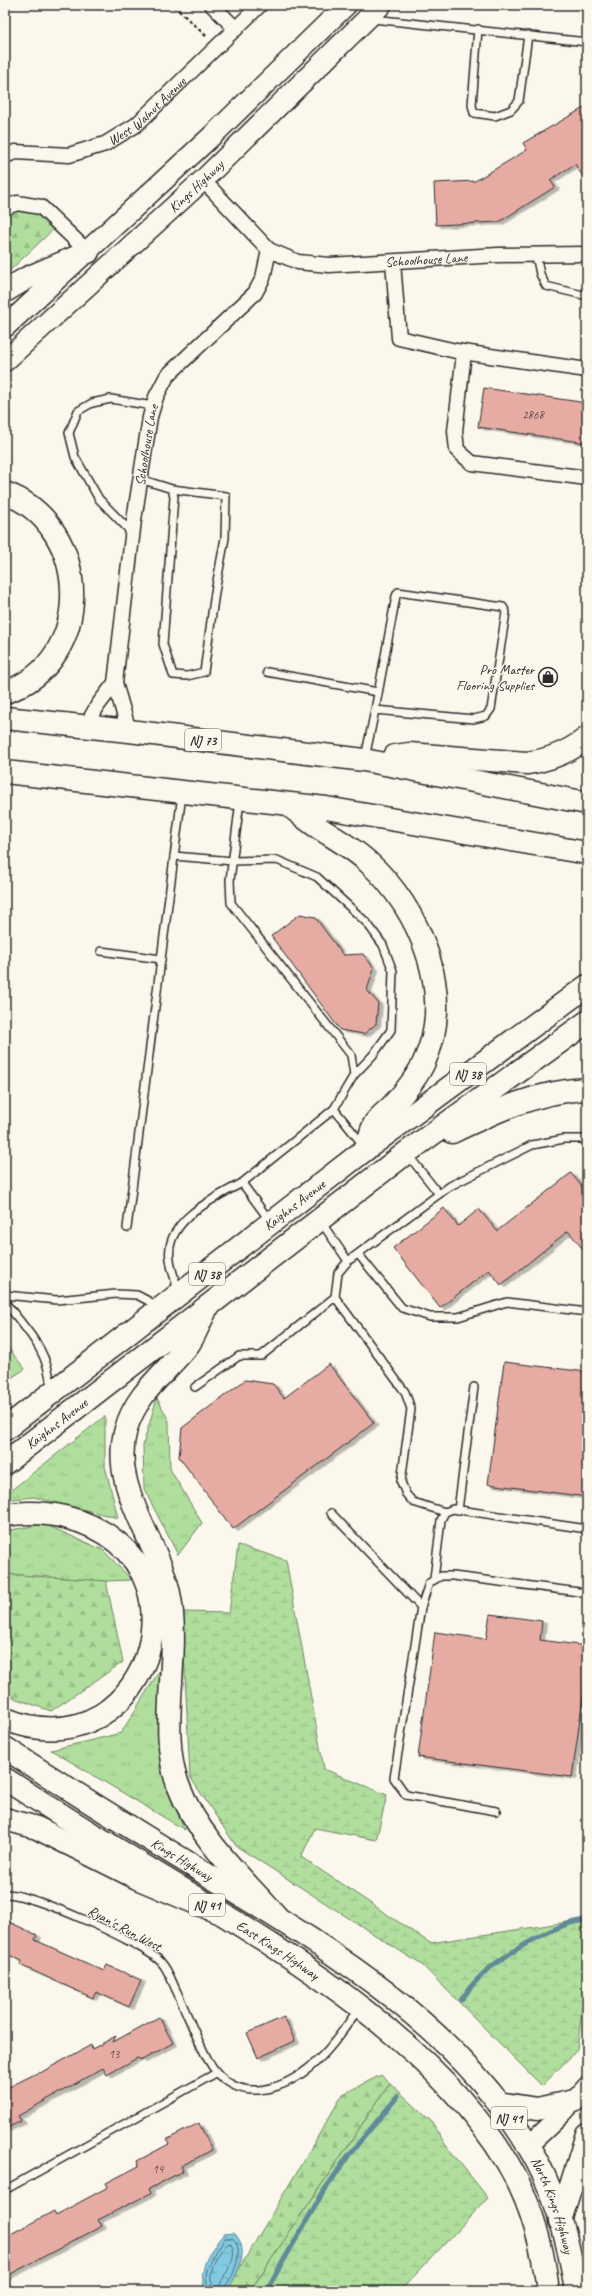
<svg xmlns="http://www.w3.org/2000/svg" width="592" height="2296" font-family="Caveat,sans-serif">
  <style>
    .grass { fill: url(#grass-tufts); stroke: #6e8464 }
    .forest { fill: url(#forest-firs); stroke: #6e8464 }
    .wetland { fill: url(#wetland-marsh); stroke: #6e8464 }
    .water { fill: url(#water-ripples); stroke: #5f8a99 }
    .lines { fill: none; stroke-linecap: round; stroke-linejoin: round }
    .shore { stroke: #4e6b74; stroke-width: 1 }
    .stream { stroke: #5f8a99; stroke-width: 5 }
    .building { fill: #e6aca4; stroke: #2b2b2b; filter: url(#shadow) }
    .service-casing { stroke: #2b2b2b; stroke-width: 10 }
    .minor-casing { stroke: #2b2b2b; stroke-width: 17 }
    .tertiary-casing { stroke: #2b2b2b; stroke-width: 21 }
    .secondary-casing { stroke: #2b2b2b; stroke-width: 23 }
    .primary-casing { stroke: #2b2b2b; stroke-width: 25 }
    .trunk-casing { stroke: #2b2b2b; stroke-width: 25 }
    .path { stroke: #2b2b2b; stroke-width: 2.5; stroke-dasharray: 4 3; stroke-linecap: butt }
    .service { stroke: #fbf7ec; stroke-width: 7 }
    .minor { stroke: #fbf7ec; stroke-width: 14 }
    .tertiary { stroke: #fbf7ec; stroke-width: 18 }
    .secondary { stroke: #fbf7ec; stroke-width: 20 }
    .primary { stroke: #fbf7ec; stroke-width: 22 }
    .trunk { stroke: #fbf7ec; stroke-width: 22 }
    .labels { text-anchor: middle; stroke-width: 3; stroke-linejoin: round; paint-order: stroke }
    .number-label { font-size: 12px; fill: #5a4b49 }
    .shield { fill: #fbf7ec; stroke: #696865; stroke-width: 1 }
    .shield-label { font-size: 13px; font-weight: bold; fill: #2b2b2b }
    .street-label { font-size: 14px; fill: #2b2b2b; stroke: #fbf7ec }
    .poi-label { font-size: 14px; fill: #2b2b2b; stroke: #fbf7ec; text-anchor: end }
  </style>
  <defs>
    <pattern id="grass-tufts" width="24" height="20" patternUnits="userSpaceOnUse"><rect width="24" height="20" fill="#b0de9d"/><path d="M3 7l-1-3M5 7V3M7 7l1-3M15 17l-1-3M17 17v-4M19 17l1-3" fill="none" stroke="#98bf87"/></pattern>
    <pattern id="forest-firs" width="22" height="20" patternUnits="userSpaceOnUse"><rect width="22" height="20" fill="#b0de9d"/><path d="M5 1l3.5 6h-7zM16 11l3.5 6h-7z" fill="#98bf87"/></pattern>
    <pattern id="wetland-marsh" width="20" height="14" patternUnits="userSpaceOnUse"><rect width="20" height="14" fill="#b0de9d"/><path d="M1 5h8M5 5V1M11 12h8M15 12V8" fill="none" stroke="#98bf87"/></pattern>
    <pattern id="water-ripples" width="26" height="14" patternUnits="userSpaceOnUse"><rect width="26" height="14" fill="#82cae2"/><path d="M2 4q2-2 4 0t4 0M15 11q2-2 4 0t4 0" fill="none" stroke="#6ba4b7"/></pattern>
    <filter id="shadow"><feDropShadow dx="4.5" dy="2.5" stdDeviation="0" flood-color="#0004"/></filter>
  </defs>
  <rect width="100%" height="100%" fill="#fbf7ec"/>
  <filter id="ink" filterUnits="userSpaceOnUse"><feTurbulence type="fractalNoise" baseFrequency=".025" numOctaves="2"/><feDisplacementMap in="SourceGraphic" scale="8" xChannelSelector="R" yChannelSelector="G"/><feConvolveMatrix kernelMatrix="1 2 1 2 8 2 1 2 1" color-interpolation-filters="sRGB"/></filter>
  <g filter="url(#ink)">
    <g class="grass">
      <polygon points="5,1344 25,1369 5,1382"/>
      <polygon points="157,1398 169,1421 170,1469 202,1523 178,1555 144,1489 143,1445"/>
      <polygon points="105,1416 105,1466 118,1518 34,1497 5,1500 5,1495"/>
      <polygon points="44,1524 103,1550 132,1580 106,1581 5,1574 5,1531"/>
      <polygon points="166,1660 160,1769 185,1830 51,1750 121,1733"/>
    </g>
    <g class="forest">
      <polygon points="5,206 44,209 58,225 5,275"/>
      <polygon points="5,1574 106,1581 123,1662 51,1711 5,1695"/>
      <polygon points="381,2075 390,2083 250,2291 226,2291 343,2094"/>
    </g>
    <g class="wetland">
      <polygon points="238,1545 286,1560 324,1769 387,1795 376,1840 315,1828 301,1857 430,1943 587,1919 587,1970 577,2050 542,2086 422,1965 236,1846 190,1777 182,1612 229,1613"/>
      <polygon points="390,2083 432,2122 445,2144 488,2198 400,2291 250,2291"/>
    </g>
    <path class="water" d="M234 2233C251 2249 238 2276 226 2291H206C196 2271 210 2249 224 2234Z"/>
    <g class="lines">
      <g class="shore">
        <path d="M209 2291 206 2278 207 2270 217 2250 225 2238H232C244 2246 236 2269 230 2280 227 2284 224 2286 223 2291"/>
        <path d="M214 2291C214 2287 212 2283 211 2279 210 2268 220 2247 230 2243 242 2258 219 2279 218 2291"/>
      </g>
      <g class="stream">
        <path d="M461 2000C466 1994 470 1987 476 1981 495 1959 559 1921 587 1920"/>
        <polyline points="266,2291 322,2194 348,2156 398,2096"/>
      </g>
    </g>
    <g class="building">
      <polygon points="587,106 587,183 575,164 550,180 555,187 499,222 436,225 434,183 475,181 527,150 523,143"/>
      <polygon points="484,388 587,403 587,443 478,427"/>
      <polygon points="300,914 315,917 343,955 363,954 374,968 367,990 378,1003 376,1024 364,1034 340,1030 271,936"/>
      <polygon points="571,1173 587,1193 587,1254 568,1231 501,1285 489,1270 440,1308 393,1248 444,1208 458,1226 479,1209 497,1231"/>
      <polygon points="504,1362 587,1372 587,1497 488,1484"/>
      <polygon points="329,1364 374,1423 233,1529 179,1457 182,1428 245,1380 273,1384 284,1398"/>
      <polygon points="490,1614 542,1621 540,1640 587,1646 587,1668 572,1777 418,1757 435,1632 486,1639"/>
      <polygon points="5,1920 37,1935 35,1940 104,1971 107,1965 141,1980 129,2007 96,1992 93,1998 20,1965 22,1961 5,1953"/>
      <polygon points="159,2017 173,2043 142,2060 137,2058 107,2075 103,2068 18,2116 21,2121 5,2129 5,2089 39,2072 40,2073 91,2045 92,2049 116,2036 113,2042"/>
      <polygon points="284,2017 295,2041 258,2058 247,2033"/>
      <polygon points="199,2123 212,2150 181,2166 183,2171 149,2189 151,2193 98,2220 102,2226 5,2277 5,2237 54,2211 56,2215 108,2187 106,2183 139,2166 137,2161 169,2144 166,2140"/>
    </g>
    <g class="lines">
      <defs>
        <g id="service">
          <polyline points="373,19 587,42"/>
          <polyline points="478,29 472,105 474,113 495,116 511,110 519,101 528,35"/>
          <polyline points="536,255 540,274 546,286 587,296"/>
          <polyline points="140,479 172,489 174,497 163,644 173,675 187,676 204,672 215,592 225,538 226,496 172,489"/>
          <polyline points="133,534 99,499 75,457 69,433 78,411 92,403 111,399 153,406"/>
          <polyline points="267,672 378,692"/>
          <polyline points="365,758 375,710 474,719 486,716 491,709 506,612 503,607 398,592 396,596 375,710"/>
          <polyline points="240,801 230,880 231,903 351,1055 354,1075 334,1109 364,1146"/>
          <polyline points="174,856 233,861 277,860 317,877 367,923 383,945 393,971 391,1030 373,1055 354,1075"/>
          <polyline points="101,951 161,959"/>
          <polyline points="408,1155 439,1194"/>
          <polyline points="270,1221 242,1183 334,1109"/>
          <polyline points="321,1222 348,1261"/>
          <polyline points="127,1228 182,794"/>
          <polyline points="359,1255 402,1308 430,1317 458,1317 507,1302 587,1312"/>
          <path d="M178 1292C176 1281 171 1270 170 1259 164 1221 214 1198 242 1183"/>
          <polyline points="5,1295 57,1300 116,1294 137,1295 158,1306"/>
          <path d="M5 1302C27 1331 48 1349 51 1387"/>
          <polyline points="195,1387 239,1356 261,1356 335,1297"/>
          <polyline points="458,1510 474,1387"/>
          <polyline points="445,1512 413,1502 406,1494 401,1482 411,1409 405,1392 335,1297 338,1273 348,1261 450,1186 532,1145 564,1139 587,1139"/>
          <polyline points="331,1513 421,1607"/>
          <polyline points="434,1579 441,1520 445,1512 453,1509 587,1529"/>
          <polyline points="496,1811 406,1795 394,1778 421,1607 429,1583 441,1576 453,1576 587,1593"/>
          <path d="M5 1894C29 1892 145 1944 161 1962 169 1971 172 1982 177 1992 187 2014 196 2037 207 2058 235 2110 289 2091 322 2056 336 2042 347 2025 359 2008"/>
          <polyline points="5,2190 216,2073"/>
        </g>
        <g id="minor">
          <polyline points="212,5 236,29"/>
          <path id="s1" d="M5 156 15 152 69 155 105 144 136 125 260 5"/>
          <polyline points="5,208 17,203 41,207 88,252"/>
          <path id="s2" d="M269 250 298 262 329 265 498 255 587 254"/>
          <polyline points="393,262 399,338 456,351 587,370"/>
          <polyline points="464,353 455,431 457,450 472,463 587,478"/>
          <polyline points="86,726 98,705 115,683"/>
          <path id="s3" d="M129 731 115 683 134 520 150 417 156 397 167 376 255 293 263 278 269 250 203 180"/>
        </g>
        <polyline id="tertiary" points="528,2146 563,2113 587,2086"/>
        <g id="secondary">
          <polyline points="5,327 215,133 346,5"/>
          <path id="s4" d="M5 361 203 180 381 5"/>
        </g>
        <g id="primary">
          <path id="s5" d="M5 1748C77 1795 151 1840 224 1885 337 1954 457 2028 527 2144 554 2187 569 2241 576 2291"/>
          <path id="s6" d="M5 1779C65 1818 126 1855 187 1892 301 1962 436 2045 507 2162 530 2200 543 2247 548 2291"/>
          <polyline points="498,2103 537,2109 574,2101"/>
          <polyline points="560,2221 587,2134"/>
        </g>
        <g id="trunk">
          <polyline points="5,291 27,278 88,252"/>
          <path d="M5 493C93 525 96 663 5 692"/>
          <polyline points="5,718 129,731 364,760 587,803"/>
          <path d="M395 756 409 754 527 763C550 760 569 752 587 738"/>
          <polyline points="5,772 326,808 587,853"/>
          <path d="M287 804C298 812 308 821 319 828 336 839 353 848 368 862 420 908 456 995 424 1062 417 1078 404 1093 392 1106 387 1111 379 1117 375 1123 371 1130 369 1141 366 1149"/>
          <path d="M452 1132C496 1111 538 1091 587 1089"/>
          <path d="M205 1312C199 1323 195 1336 188 1345 166 1373 136 1393 126 1429 109 1487 157 1538 169 1593 182 1652 157 1729 178 1785 197 1836 241 1877 277 1917"/>
          <path id="s7" d="M5 1429 366 1149 587 986"/>
          <path id="s8" d="M5 1463 406 1153 587 1022"/>
          <path d="M5 1515C89 1502 171 1556 149 1648 142 1676 125 1700 101 1715 70 1733 38 1732 5 1719"/>
          <polyline points="5,1819 37,1828 137,1878 220,1913"/>
        </g>
      </defs>
      <use href="#service" class="service-casing"/>
      <use href="#minor" class="minor-casing"/>
      <use href="#tertiary" class="tertiary-casing"/>
      <use href="#secondary" class="secondary-casing"/>
      <use href="#primary" class="primary-casing"/>
      <use href="#trunk" class="trunk-casing"/>
      <polyline class="path" points="173,5 206,36"/>
      <use href="#service" class="service"/>
      <use href="#minor" class="minor"/>
      <use href="#tertiary" class="tertiary"/>
      <use href="#secondary" class="secondary"/>
      <use href="#primary" class="primary"/>
      <use href="#trunk" class="trunk"/>
    </g>
  </g>
  <defs>
    <symbol id="shop-ring" viewBox="-11 -11 22 22"><circle r="9.5" fill="#fbf7ec" stroke="#2b2b2b" stroke-width="1.5"/><path d="M-5-2.5h2.3a2.7 3.5 0 0 1 5.4 0H5L5.5 6h-11ZM-1.5-2.5h3a1.5 2.3 0 0 0-3 0Z" fill="#2b2b2b"/></symbol>
  </defs>
  <g fill-rule="evenodd">
    <use href="#shop-ring" x="537" y="666" width="22" height="22"/>
  </g>
  <g class="labels">
    <g class="number-label">
      <text x="533" y="419">2868</text>
      <text x="114" y="2058">13</text>
      <text x="158" y="2173">14</text>
    </g>
    <g class="shield">
      <rect x="185" y="729" width="36" height="22" rx="3"/>
      <rect x="450" y="1063" width="36" height="22" rx="3"/>
      <rect x="189" y="1263" width="36" height="22" rx="3"/>
      <rect x="189" y="1894" width="36" height="22" rx="3"/>
      <rect x="491" y="2107" width="36" height="22" rx="3"/>
    </g>
    <g class="shield-label">
      <text x="203" y="745">NJ 73</text>
      <text x="468" y="1079">NJ 38</text>
      <text x="207" y="1279">NJ 38</text>
      <text x="207" y="1910">NJ 41</text>
      <text x="509" y="2123">NJ 41</text>
    </g>
    <g class="street-label">
      <text dy="5" stroke="none"><textPath href="#s1" startOffset="156">West Walnut Avenue</textPath></text>
      <text dy="5" stroke="none"><textPath href="#s4" startOffset="259">Kings Highway</textPath></text>
      <text dy="5" stroke="none"><textPath href="#s2" startOffset="160">Schoolhouse Lane</textPath></text>
      <text dy="5" stroke="none"><textPath href="#s3" startOffset="290">Schoolhouse Lane</textPath></text>
      <text dy="5" stroke="none"><textPath href="#s7" startOffset="366">Kaighns Avenue</textPath></text>
      <text dy="5" stroke="none"><textPath href="#s8" startOffset="65">Kaighns Avenue</textPath></text>
      <text dy="5" stroke="none"><textPath href="#s5" startOffset="209">Kings Highway</textPath></text>
      <text transform="translate(125 1928) rotate(28)" y="5">Ryan's Run West</text>
      <text dy="5" stroke="none"><textPath href="#s6" startOffset="322">East Kings Highway</textPath></text>
      <text dy="5" stroke="none"><textPath href="#s5" startOffset="728">North Kings Highway</textPath></text>
    </g>
    <g class="poi-label">
      <text x="534" y="674">Pro Master<tspan x="534" dy="16">Flooring Supplies</tspan></text>
    </g>
  </g>
  <rect width="592" height="2296" fill="none" stroke="#fbf7ec" stroke-width="20"/>
  <rect x="10" y="10" width="572" height="2276" fill="none" stroke="#2b2b2b" stroke-width="1.5" filter="url(#ink)"/>
</svg>
